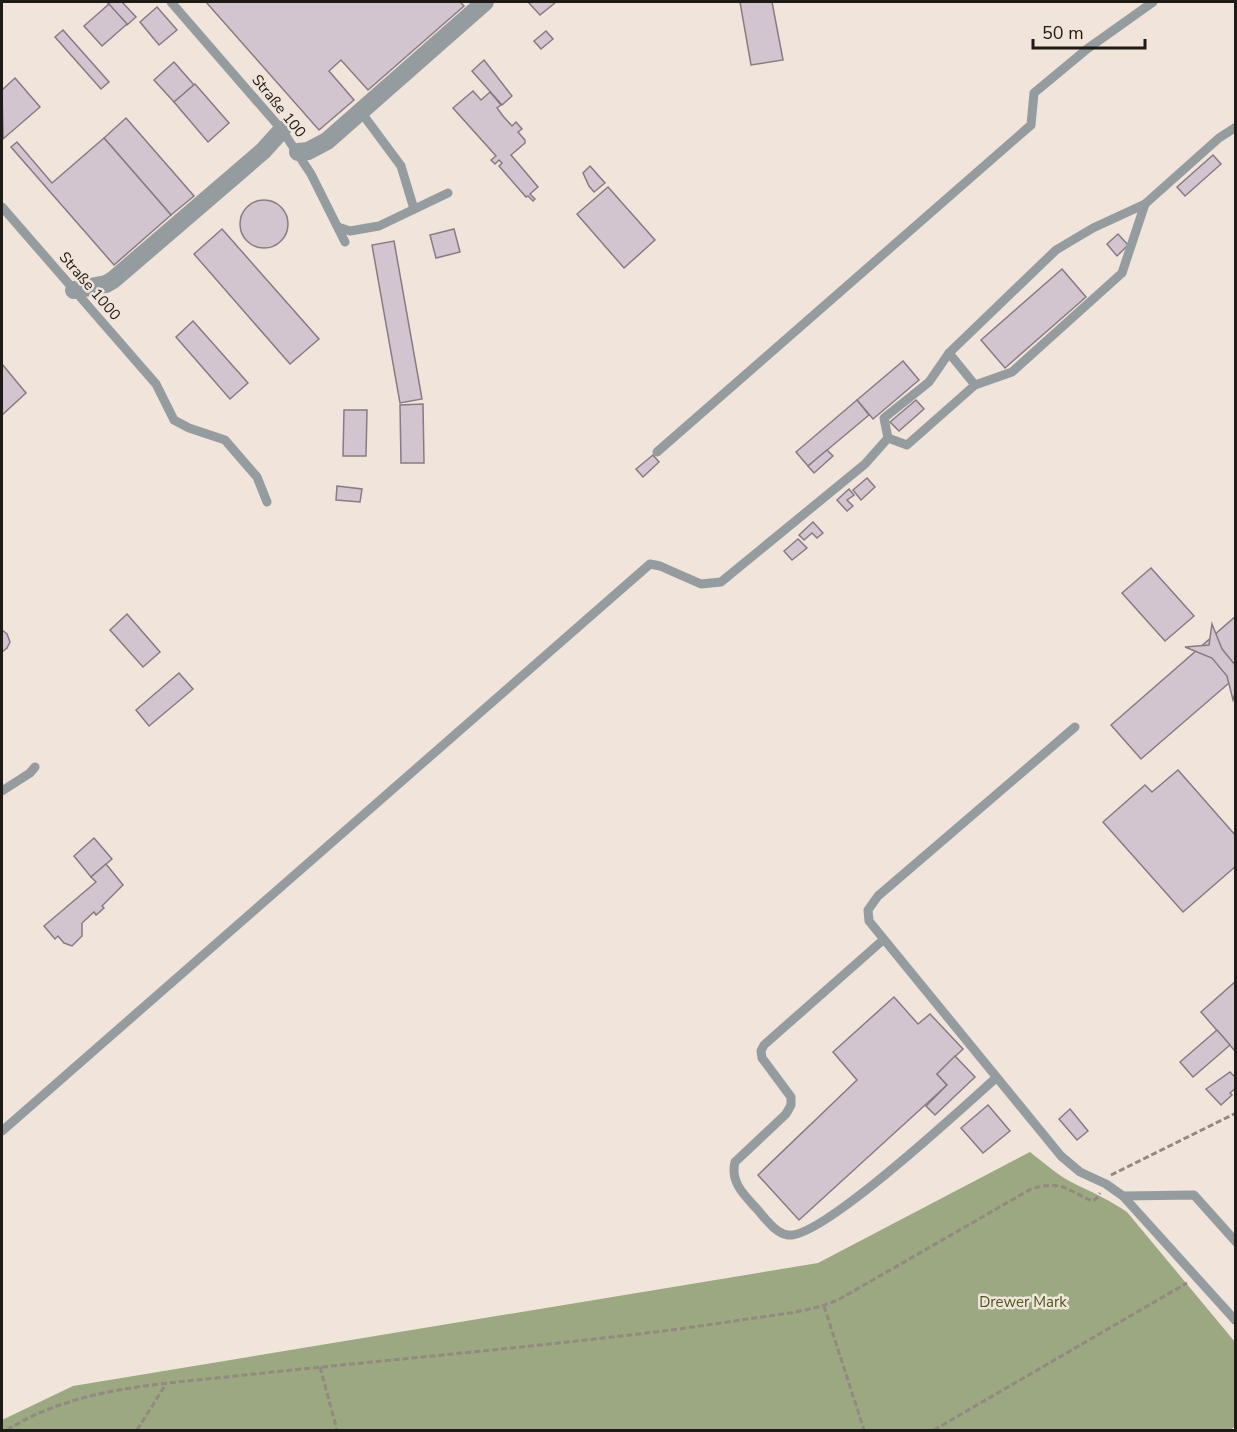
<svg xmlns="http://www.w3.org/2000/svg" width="1237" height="1432" font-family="'Nunito Sans',sans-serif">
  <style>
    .forest { fill: #9ba881 }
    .building { fill: #d3c5cf; stroke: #887b84; stroke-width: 1.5 }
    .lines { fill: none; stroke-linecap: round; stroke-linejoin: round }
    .path { stroke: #928981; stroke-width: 3; stroke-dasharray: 6 3; stroke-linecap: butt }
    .lane { stroke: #959c9f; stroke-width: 9 }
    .street { stroke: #959c9f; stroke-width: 18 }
    .labels { text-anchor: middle; stroke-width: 5; stroke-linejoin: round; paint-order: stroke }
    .street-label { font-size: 15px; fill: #1e1a16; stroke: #f1e4da }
    .park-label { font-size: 15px; fill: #48581b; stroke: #f1e4da }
  </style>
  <rect width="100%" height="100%" fill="#f1e4da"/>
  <path class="forest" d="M1030 1152C1045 1164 1060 1177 1077 1185 1096 1194 1109 1200 1127 1212L1235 1342V1426L1231 1430H2V1420L73 1386 818 1263Z"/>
  <g class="building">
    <polygon points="111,2 122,2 136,17 127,25 108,4"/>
    <polygon points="206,2 460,2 464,6 368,90 341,60 329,71 354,100 319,130"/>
    <polygon points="528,2 556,2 540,15"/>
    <polygon points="740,2 772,2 783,60 751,65"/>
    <polygon points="109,4 127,24 102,46 84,26"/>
    <polygon points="157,7 177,30 159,45 140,22"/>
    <polygon points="63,30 109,82 101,89 55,37"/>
    <polygon points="546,31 553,39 541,49 534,41"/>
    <polygon points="484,60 512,96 502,105 472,71"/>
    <polygon points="174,62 194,85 174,102 154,80"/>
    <polygon points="15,78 40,107 3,139 2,90"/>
    <polygon points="195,84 229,123 208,142 174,102"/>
    <polygon points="473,91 481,100 490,92 501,105 497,108 503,116 512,126 516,122 522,129 518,132 525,140 525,143 511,155 538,187 530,194 535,199 533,201 528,196 526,197 499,166 502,163 499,160 495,164 491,160 496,156 453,108"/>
    <polygon points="126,118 194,196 171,215 104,138"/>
    <polygon points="104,138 171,215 114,265 11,147 17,142 52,183"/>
    <polygon points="1213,155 1221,164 1185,196 1177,187"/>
    <polygon points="590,166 605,183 594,192 589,186 583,173"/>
    <polygon points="608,187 655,240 624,268 577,214"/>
    <circle cx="264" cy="224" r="24"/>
    <polygon points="222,229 319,339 290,364 194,254"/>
    <polygon points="454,229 460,252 436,258 430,235"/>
    <polygon points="1118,234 1128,245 1117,256 1107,244"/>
    <polygon points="394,241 422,399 400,403 372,245"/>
    <polygon points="1062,269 1086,297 1005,368 981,340"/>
    <polygon points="193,321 248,383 230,399 176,337"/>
    <polygon points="903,361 919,380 873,419 857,400"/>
    <polygon points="2,364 26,393 2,415"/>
    <polygon points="857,400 869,415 808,466 796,452"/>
    <polygon points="916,400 924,409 899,431 890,422"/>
    <polygon points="423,404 424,463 401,463 400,405"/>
    <polygon points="344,410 367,410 366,456 343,456"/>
    <polygon points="827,450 833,456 814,473 808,466"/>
    <polygon points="653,455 659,462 643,477 636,469"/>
    <polygon points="867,478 875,487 861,500 853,490"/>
    <polygon points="337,486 362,489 360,502 336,500"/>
    <polygon points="849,489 854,495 847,500 853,506 847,511 837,500"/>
    <polygon points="813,522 823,533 817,538 812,533 804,540 799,535"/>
    <polygon points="798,539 807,548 792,560 784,551"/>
    <polygon points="1151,568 1194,616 1165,641 1122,593"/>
    <polygon points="127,614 160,652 143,667 110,630"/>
    <polygon points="1236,616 1236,677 1141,759 1111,725"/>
    <polygon points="1212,624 1222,649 1236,666 1236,690 1233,700 1227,676 1212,658 1185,647 1209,645"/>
    <polygon points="2,630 7,634 10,642 7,648 2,652"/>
    <polygon points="179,673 193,689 149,726 136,710"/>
    <polygon points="1178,770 1236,836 1236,866 1183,912 1103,822 1145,785 1152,792"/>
    <polygon points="94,838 112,859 91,877 74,856"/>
    <polygon points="106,864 123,885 102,906 104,908 96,915 94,912 82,923 82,936 72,946 64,943 58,936 55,939 44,926 96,882 91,877"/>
    <polygon points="1236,981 1236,1048 1234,1050 1201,1012"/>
    <polygon points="894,997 918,1024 930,1014 963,1049 937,1074 947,1085 799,1220 758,1175 857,1080 833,1052"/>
    <polygon points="1217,1030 1230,1045 1193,1077 1180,1062"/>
    <polygon points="955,1056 975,1077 935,1115 926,1106 947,1085 937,1074"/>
    <polygon points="1230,1072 1236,1078 1236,1088 1230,1093 1232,1095 1221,1105 1206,1089"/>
    <polygon points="988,1105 1010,1131 983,1153 961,1128"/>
    <polygon points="1070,1109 1088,1131 1077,1140 1059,1119"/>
  </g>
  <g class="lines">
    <g class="path">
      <polyline points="1111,1175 1236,1113"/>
      <polyline points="824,1306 864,1430"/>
      <polyline points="320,1367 337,1430"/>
      <path d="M7 1430C76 1387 156 1385 235 1376 375 1361 515 1349 655 1332 688 1328 721 1323 754 1318 783 1314 812 1311 838 1300L1031 1189C1061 1180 1066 1189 1092 1201L1096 1199 1100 1193"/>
      <polyline points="137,1430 166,1384"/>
      <polyline points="934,1430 1187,1283"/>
    </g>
    <g class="lane">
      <polyline points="171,2 282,130 311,174 345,242"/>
      <polyline points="361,112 401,166 414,209"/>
      <polyline points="2,207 156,384 174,420 189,428 225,440 257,477 267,502"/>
      <polyline points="338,227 350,231 379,226 448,193"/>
      <polyline points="949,353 975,385"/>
      <polyline points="888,438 884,418 929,382 949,353 1056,250 1093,228 1145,204 1219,138 1236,127"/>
      <polyline points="888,438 907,445 975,385 1012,372 1122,273 1145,204"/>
      <polyline points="657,452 1031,125 1034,93 1087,49 1153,2"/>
      <polyline points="1075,727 878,896 868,910 869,921 1061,1156 1080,1172 1106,1184 1123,1196 1236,1321"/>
      <polyline points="2,791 30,773 35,767"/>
      <path d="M883 940 764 1045 761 1051 762 1058 791 1097V1105L786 1114 735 1162C730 1182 744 1195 757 1209 765 1218 775 1233 788 1235 821 1240 965 1105 996 1078"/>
      <polyline points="2,1131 650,564 660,566 701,584 721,582 865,464 888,438"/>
      <polyline points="1123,1196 1194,1195 1236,1242"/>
    </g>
    <g class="street">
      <polyline points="298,152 308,151 327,141 485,2"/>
      <polyline points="74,290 106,284 113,280 263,151 282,130"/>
    </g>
  </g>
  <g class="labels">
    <g class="street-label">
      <text transform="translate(279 106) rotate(51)" y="5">Straße 100</text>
      <text transform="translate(90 286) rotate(49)" y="5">Straße 1000</text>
    </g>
    <g class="park-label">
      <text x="1023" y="1307">Drewer Mark</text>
    </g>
  </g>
  <rect width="1237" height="1432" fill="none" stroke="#1e1a16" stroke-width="6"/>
  <path d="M1033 39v9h112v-9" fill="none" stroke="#1e1a16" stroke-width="3"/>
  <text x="1042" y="39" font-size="18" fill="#1e1a16" stroke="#f1e4da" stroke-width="4.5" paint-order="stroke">50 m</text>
</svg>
